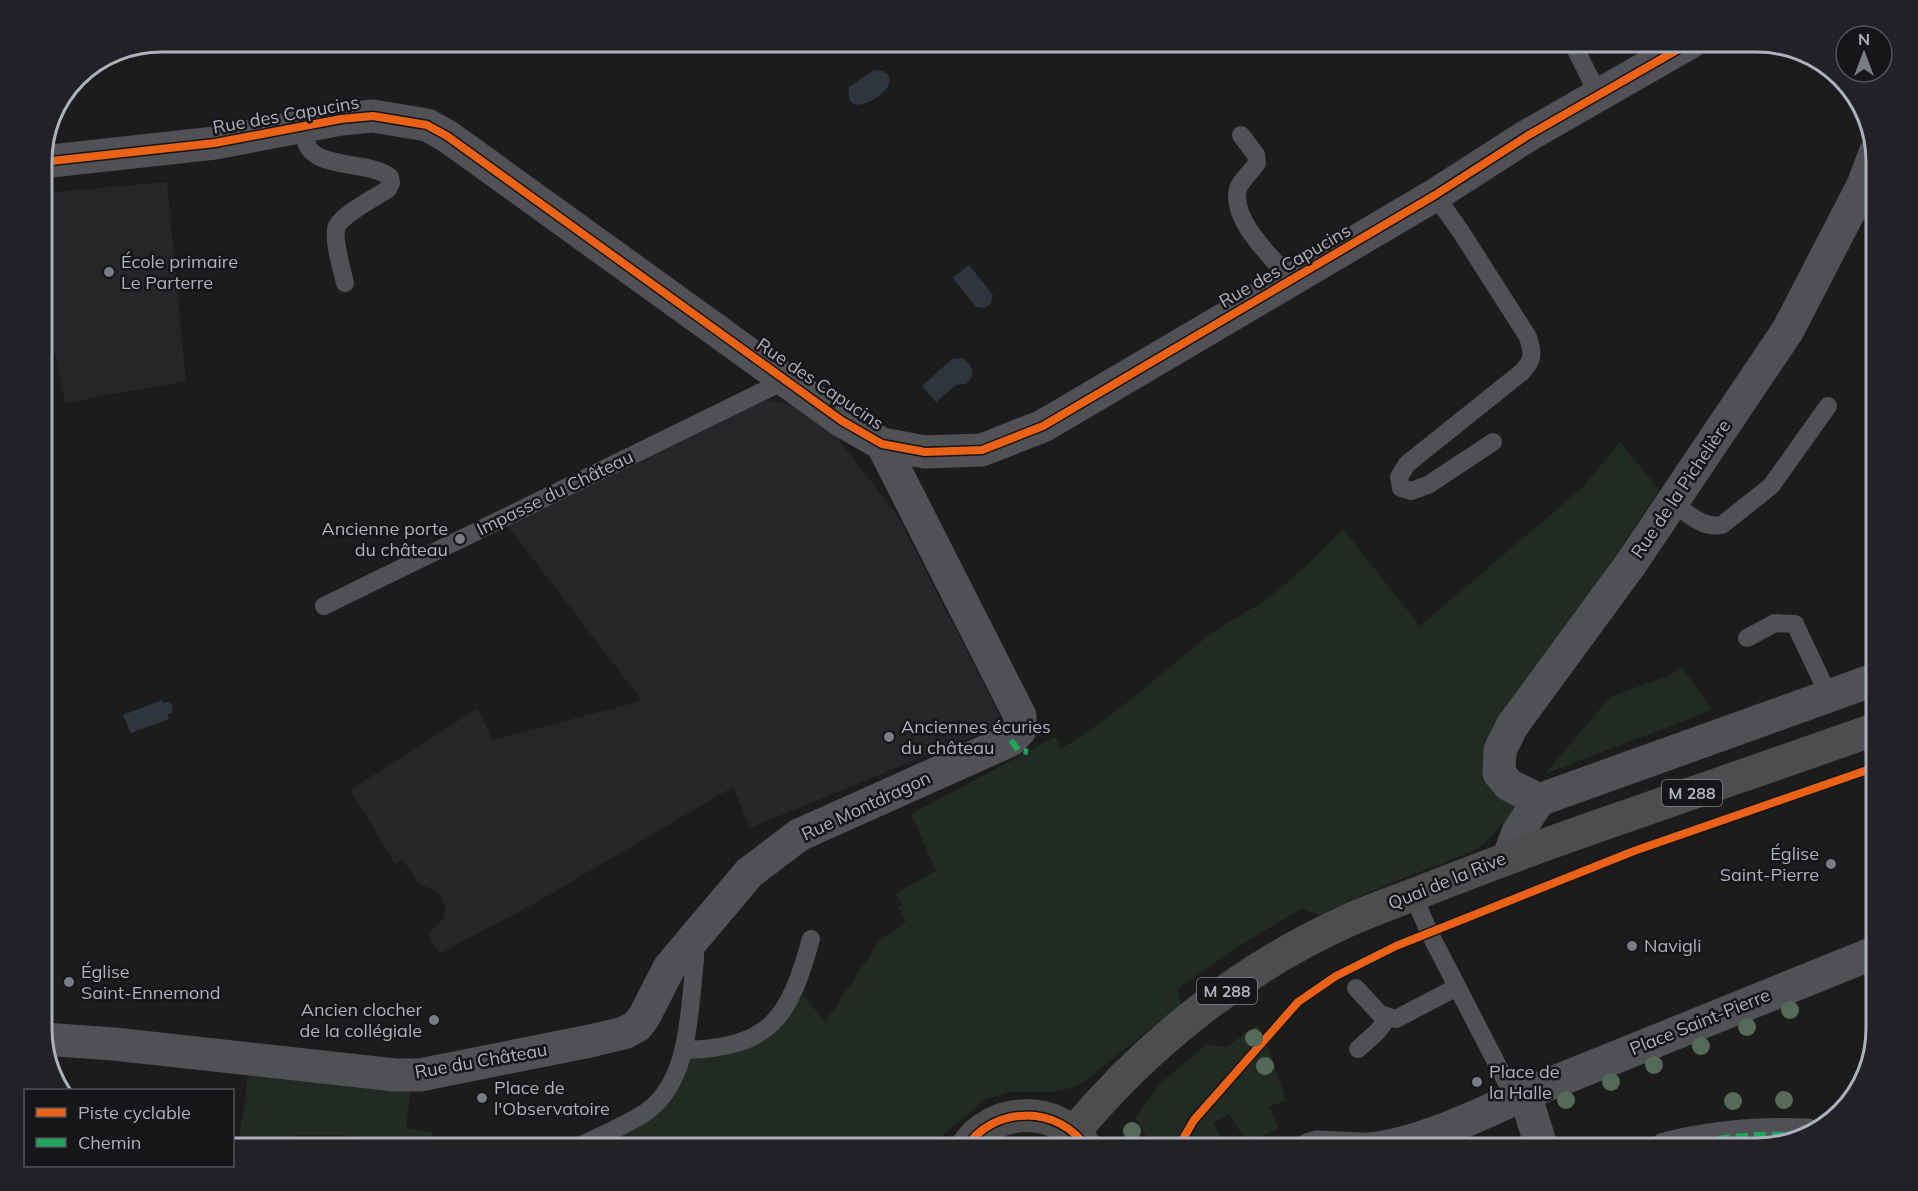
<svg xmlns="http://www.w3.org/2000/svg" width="1918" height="1191" font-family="Mulish,sans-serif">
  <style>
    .built { fill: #262528 }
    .green { fill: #212a23 }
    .water { fill: #2e353f }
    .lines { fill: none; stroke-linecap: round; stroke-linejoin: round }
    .lane { stroke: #4f5155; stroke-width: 18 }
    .street { stroke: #4f5155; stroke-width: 33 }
    .primary { stroke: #4d4d50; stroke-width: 33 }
    .quiet { stroke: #20a55d; stroke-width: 6; stroke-dasharray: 12 6; stroke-linecap: butt }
    .cycleway-casing { stroke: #161518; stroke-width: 11 }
    .cycleway { stroke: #ea6118; stroke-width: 8 }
    .tree { fill: #556958 }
    .poi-dot { fill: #7a7c85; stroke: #161518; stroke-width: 2 }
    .labels { text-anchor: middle; stroke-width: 5; stroke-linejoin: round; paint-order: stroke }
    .shield { fill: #161518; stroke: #80828c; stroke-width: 1.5 }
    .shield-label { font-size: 16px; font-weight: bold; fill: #adb0bd }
    .street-label { font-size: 18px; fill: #adb0bd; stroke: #161518 }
    .poi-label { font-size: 18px; fill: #adb0bd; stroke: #161518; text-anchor: start }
    .rim { fill: none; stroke: #adb0bd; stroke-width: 3 }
  </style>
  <rect width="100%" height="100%" fill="#1c1c1c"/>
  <g class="built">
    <polygon points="167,182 186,381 65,403 55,353 42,353 42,193"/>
    <polygon points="764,399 793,405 835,435 898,516 1004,724 750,828 733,787 537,902 439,954 428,933 440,922 444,917 445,907 442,898 435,890 418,884 403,860 395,864 350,790 478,708 492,740 642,701 507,525"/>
  </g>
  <g class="green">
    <path d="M1620 442 1659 490 1488 749 1518 807 1484 844 1473 851 1367 893 1321 915 1301 909 1239 946 1178 989 1181 1004 1085 1081 1071 1088 1051 1092H1008L985 1100 937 1140 902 1149H573L648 1111 684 1050 709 1049 783 1013 804 996 825 1022 882 937 892 933 906 921 898 908 902 904 895 894 936 871 911 814 1055 737 1061 749C1112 718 1157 677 1203 640 1222 624 1245 614 1265 600 1294 579 1318 554 1343 529L1420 626 1583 487Z"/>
    <polygon points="1682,667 1712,710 1545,774 1611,696 1669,676"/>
    <polygon points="1258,1025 1268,1047 1286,1100 1269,1107 1279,1128 1247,1143 1229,1114 1213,1122 1227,1149 1148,1149 1145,1134 1135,1117 1160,1084 1207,1044 1226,1047"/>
    <polygon points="248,1070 411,1089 406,1128 432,1132 440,1149 378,1149 358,1137 337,1135 297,1135 294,1149 237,1149 245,1104"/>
  </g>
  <g class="water">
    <path d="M874 70 882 71 888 74C889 79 890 84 887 88 878 100 844 119 849 87Z"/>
    <polygon points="969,265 993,295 991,303 985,308 976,307 953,278"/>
    <path d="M962 358C973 364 977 375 966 384L956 385 936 402 922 386 952 359Z"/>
    <polygon points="162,700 163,703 169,702 173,706 172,712 168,715 169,719 131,733 123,715"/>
  </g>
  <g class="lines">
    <g class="lane">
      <polyline points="1572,42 1599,96"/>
      <path d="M303 127C304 132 305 140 307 145 317 169 370 161 390 177L391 183 388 189C376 197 344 213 337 226 332 237 342 270 345 283"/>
      <path d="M1241 135 1256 155 1257 163C1252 171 1240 181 1238 189 1230 220 1273 258 1291 280"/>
      <path d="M1435 195 1461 232 1528 337C1533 354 1534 359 1522 372L1407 464 1399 477 1401 488 1411 491 1428 485 1493 442"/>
      <path d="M1671 502C1687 512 1702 529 1722 525L1771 486 1828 406"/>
      <polyline points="324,606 786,380"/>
      <polyline points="1747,638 1775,623 1795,624 1829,696"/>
      <polyline points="1413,895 1430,934 1515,1099"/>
      <polyline points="1356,988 1380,1014 1396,1019 1457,987"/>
      <polyline points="1358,1049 1377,1032 1388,1018"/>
      <path d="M684 1050C771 1048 789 1018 811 939"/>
      <path d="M573 1149C597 1137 624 1127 646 1112 691 1081 689 1008 695 960V946L691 942"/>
    </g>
    <g class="street">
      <polyline points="42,162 215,143 341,119 373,116 427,125 447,136 842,421 882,444 925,452 982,450 1043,426 1435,195 1527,136 1691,42"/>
      <polyline points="1539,800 1509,785 1499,773 1500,750 1512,726 1630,565 1788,330 1863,185 1875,153"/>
      <polyline points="1509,856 1518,832 1539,800 1876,679"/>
      <polyline points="43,1039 114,1044 395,1075 420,1075 590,1041 624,1033 637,1026 644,1017 669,968 749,873 799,835 1011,740 1020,730 1020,716 882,444"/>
      <polyline points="1525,1094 1542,1149"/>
      <polyline points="1310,1149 1317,1147 1362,1149"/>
      <path d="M1369 1149C1419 1144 1480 1115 1525 1094L1876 952"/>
      <path d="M1665 1149C1711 1137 1760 1133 1807 1135"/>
    </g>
    <g class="primary">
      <path d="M1074 1132C1147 1044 1241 969 1347 921 1369 911 1392 903 1415 894 1474 871 1534 848 1595 827 1689 794 1782 762 1876 729"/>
      <path d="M965 1149C992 1105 1060 1104 1087 1149"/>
    </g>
    <g class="quiet">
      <polyline points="1011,740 1018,750 1028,752"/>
      <path d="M1665 1149C1711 1137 1760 1133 1807 1135"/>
    </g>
    <defs>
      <g id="cycleway">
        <polyline points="42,162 215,143 341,119 373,116 427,125 447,136 842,421 882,444 925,452 982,450 1043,426 1435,195 1527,136 1691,42"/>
        <path d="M965 1149C992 1105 1060 1104 1087 1149"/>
        <polyline points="1177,1149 1194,1120 1298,1002 1336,976 1396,946 1634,851 1876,767"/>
      </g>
    </defs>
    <use href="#cycleway" class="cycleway-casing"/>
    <use href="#cycleway" class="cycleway"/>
  </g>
  <g class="tree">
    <circle cx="1790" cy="1010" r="9"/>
    <circle cx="1747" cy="1027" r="9"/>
    <circle cx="1254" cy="1038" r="9"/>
    <circle cx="1701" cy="1046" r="9"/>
    <circle cx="1654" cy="1065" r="9"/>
    <circle cx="1265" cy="1066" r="9"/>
    <circle cx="1611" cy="1082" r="9"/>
    <circle cx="1566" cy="1100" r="9"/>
    <circle cx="1784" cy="1100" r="9"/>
    <circle cx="1733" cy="1101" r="9"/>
    <circle cx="1132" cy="1131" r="9"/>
  </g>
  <g class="poi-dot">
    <circle cx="109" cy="272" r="6"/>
    <circle cx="460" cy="539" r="6"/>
    <circle cx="889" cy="737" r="6"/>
    <circle cx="1831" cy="864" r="6"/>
    <circle cx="1632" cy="946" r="6"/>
    <circle cx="69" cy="982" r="6"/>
    <circle cx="434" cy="1020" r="6"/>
    <circle cx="1477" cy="1082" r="6"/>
    <circle cx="482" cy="1098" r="6"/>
  </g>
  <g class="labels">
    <g class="shield">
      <rect x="1662" y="780" width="60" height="26" rx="4.5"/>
      <rect x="1197" y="978" width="60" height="26" rx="4.5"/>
    </g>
    <g class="shield-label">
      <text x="1692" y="799">M 288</text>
      <text x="1227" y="997">M 288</text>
    </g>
    <g class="street-label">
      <text transform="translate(286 115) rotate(-10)" y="6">Rue des Capucins</text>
      <text transform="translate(1285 266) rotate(-30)" y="6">Rue des Capucins</text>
      <text transform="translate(820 384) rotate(34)" y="6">Rue des Capucins</text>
      <text transform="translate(1681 489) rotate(-56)" y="6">Rue de la Pichelière</text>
      <text transform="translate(555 493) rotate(-26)" y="6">Impasse du Château</text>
      <text transform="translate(866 806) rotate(-25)" y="6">Rue Montdragon</text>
      <text transform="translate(1447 881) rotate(-22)" y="6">Quai de la Rive</text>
      <text transform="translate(1700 1022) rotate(-22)" y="6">Place Saint-Pierre</text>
      <text transform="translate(481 1061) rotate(-10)" y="6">Rue du Château</text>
    </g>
    <g class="poi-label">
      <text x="121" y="268">École primaire<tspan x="121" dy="21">Le Parterre</tspan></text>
      <text x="448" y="535" text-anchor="end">Ancienne porte<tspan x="448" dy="21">du château</tspan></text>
      <text x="901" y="733">Anciennes écuries<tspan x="901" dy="21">du château</tspan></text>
      <text x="1819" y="860" text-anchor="end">Église<tspan x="1819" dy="21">Saint-Pierre</tspan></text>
      <text x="1644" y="952">Navigli</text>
      <text x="81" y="978">Église<tspan x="81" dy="21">Saint-Ennemond</tspan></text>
      <text x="422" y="1016" text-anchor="end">Ancien clocher<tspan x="422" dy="21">de la collégiale</tspan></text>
      <text x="1489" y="1078">Place de<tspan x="1489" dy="21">la Halle</tspan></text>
      <text x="494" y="1094">Place de<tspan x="494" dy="21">l'Observatoire</tspan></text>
    </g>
  </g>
  <path d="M0 0H1918V1191H0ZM161 52H1757A109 109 0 0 1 1866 161V1029A109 109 0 0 1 1757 1138H161A109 109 0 0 1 52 1029V161A109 109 0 0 1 161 52Z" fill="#222125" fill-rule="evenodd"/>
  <path class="rim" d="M161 52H1757A109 109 0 0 1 1866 161V1029A109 109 0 0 1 1757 1138H161A109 109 0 0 1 52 1029V161A109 109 0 0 1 161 52Z"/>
  <rect x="24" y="1089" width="210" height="78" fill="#161518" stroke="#52535a" stroke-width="1.5"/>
  <rect x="36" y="1108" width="30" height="9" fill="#ea6118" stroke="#52535a" stroke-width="1.5"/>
  <text x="78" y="1119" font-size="18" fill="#adb0bd">Piste cyclable</text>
  <rect x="36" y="1138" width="30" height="9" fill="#20a55d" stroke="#52535a" stroke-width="1.5"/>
  <text x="78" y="1149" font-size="18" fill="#adb0bd">Chemin</text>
  <g transform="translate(1864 54)"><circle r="28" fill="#161518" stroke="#52535a" stroke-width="1.5"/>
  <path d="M0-4.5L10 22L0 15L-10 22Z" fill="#7a7c85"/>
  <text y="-9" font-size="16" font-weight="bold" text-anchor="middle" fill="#adb0bd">N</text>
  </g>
</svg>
